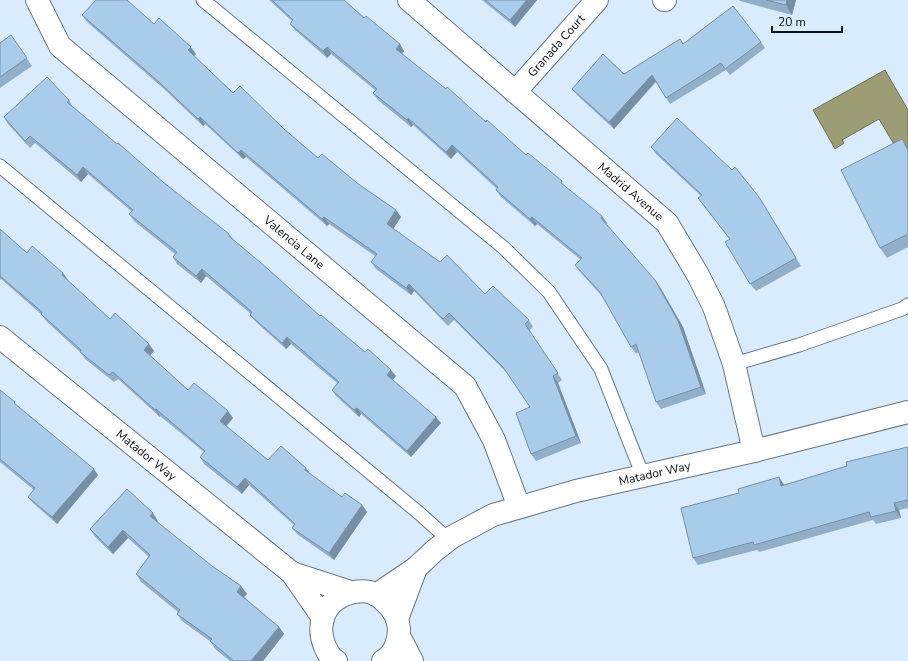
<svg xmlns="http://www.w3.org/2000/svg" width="908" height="661" font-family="'Nunito Sans',sans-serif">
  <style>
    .water { fill: #9c9d74; stroke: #707257 }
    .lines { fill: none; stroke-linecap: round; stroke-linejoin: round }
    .lane-casing { stroke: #677787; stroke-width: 15 }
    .street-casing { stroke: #677787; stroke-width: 24 }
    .lane { stroke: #fff; stroke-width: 13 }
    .street { stroke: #fff; stroke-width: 22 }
    .wall { fill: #92afca }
    .shaded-wall { fill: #778fa4 }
    .building { fill: #aacceb; stroke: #778fa4 }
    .labels { text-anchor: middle; stroke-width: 4; stroke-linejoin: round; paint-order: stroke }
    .street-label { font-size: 12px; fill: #090f14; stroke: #d9ecfd }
  </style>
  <rect width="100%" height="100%" fill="#d9ecfd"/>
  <polygon class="water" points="885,70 908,110 908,146 898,151 879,119 842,140 844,143 835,149 813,110"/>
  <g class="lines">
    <defs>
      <g id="lane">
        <polyline points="203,0 504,248 549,292 601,369 643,476"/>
        <polyline points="0,166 419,513 449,540"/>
        <polyline points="734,364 799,345 902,309 908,305"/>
      </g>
      <g id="street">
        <path id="s1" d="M37 0 60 46 465 386 494 440 519 507"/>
        <path id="s2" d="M409 0 667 223 698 275 714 307 734 364 754 451"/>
        <polyline points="664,0 665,0"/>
        <path id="s3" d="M515 92 597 0"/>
        <path id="s4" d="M0 337 292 573"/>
        <path id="s5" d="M416 568 434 551 452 537 493 515 576 491 754 451 908 412"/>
        <polyline points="376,595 416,568 397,619"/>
        <polyline points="323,618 292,573 350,592"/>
        <polyline points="399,636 412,661"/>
        <path d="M336 661C329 657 327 651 324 644 319 631 321 614 331 604 342 593 363 587 377 595 379 596 382 599 384 601 393 608 398 617 399 629 399 641 394 655 383 661"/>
      </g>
    </defs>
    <use href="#lane" class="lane-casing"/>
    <use href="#street" class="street-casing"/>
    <use href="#lane" class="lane"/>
    <use href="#street" class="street"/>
  </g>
  <g class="wall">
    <polygon points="269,0 344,0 404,51 402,54 486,122 526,155 565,186 607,223 606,225 660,287 683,327 706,394 661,409 656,402 639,352 636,354 631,347 602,296 580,272 575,265 581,260 537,224 535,226 501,197 496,190 497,189 457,152 451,159 413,125 411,127 378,100 373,93 375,90 331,54 327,58 295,30 290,24 292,21"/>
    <polygon points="482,0 537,0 515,27"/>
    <polygon points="739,0 796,0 792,15 740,1"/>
    <polygon points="82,15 154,24 196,54 194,56 233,93 284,129 318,158 357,183 396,210 401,217 393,228 440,262 485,294 529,320 533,327 529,331 562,380 558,383 581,443 536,461 531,454 530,407 507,373 454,320 448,326 414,291 411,295 376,269 371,262 375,256 329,224 327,226 246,157 243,159 205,124 203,126 164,89 87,22"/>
    <polygon points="11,35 32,66 0,88 0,43"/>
    <polygon points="761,42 765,48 730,75 726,70 670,104 656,82 614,129 577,95 572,89 624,74 683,44"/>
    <polygon points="69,100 73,107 163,182 229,234 233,239 320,316 396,376 393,380 441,423 411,457 361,414 359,417 336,396 332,390 337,383 291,344 286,349 255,321 250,315 251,314 206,276 201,283 177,264 173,257 175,254 134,221 129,214 131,211 88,174 81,182 35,143 30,148 8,124 4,117"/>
    <polygon points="902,139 908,147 908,247 887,258 880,248"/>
    <polygon points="651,147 759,197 764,205 801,266 756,291 750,284 730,240 698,198 701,196 656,154"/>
    <polygon points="0,229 27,253 63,273 68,280 68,281 110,319 154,351 150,355 188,390 233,418 226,426 268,460 306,468 310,474 342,497 362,505 367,512 334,560 297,534 292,528 294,525 249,485 242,494 204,464 200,457 204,452 160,416 160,417 118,379 114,382 85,359 80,352 46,321 41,314 1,279 0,280"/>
    <polygon points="0,390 17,406 98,475 57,524 33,503 28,497 34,490 0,462"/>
    <polygon points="908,447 908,508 899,510 901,518 876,524 873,520 759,552 757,550 698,565 693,558 739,493 779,477 784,485"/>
    <polygon points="158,521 157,522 212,566 241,586 247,594 244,597 279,627 284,634 263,661 230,661 215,649 211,642 182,621 177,614 178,612 141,582 136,574 149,557 128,538 113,554 95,537 90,529"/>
  </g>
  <g class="shaded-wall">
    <polygon points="527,0 537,0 515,27 510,20"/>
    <polygon points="787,0 796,0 792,15 786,5"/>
    <polygon points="400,44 404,51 401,56 396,49"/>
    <polygon points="191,47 196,54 193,57 188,50"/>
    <polygon points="327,47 331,54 327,58 323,51"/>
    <polygon points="652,75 656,81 614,129 609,122"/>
    <polygon points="200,117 205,124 203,126 198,119"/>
    <polygon points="408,118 413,125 411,127 407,120"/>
    <polygon points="902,139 908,147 908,150"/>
    <polygon points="452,145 457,152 451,159 446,152"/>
    <polygon points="241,150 246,157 243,159 238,153"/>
    <polygon points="83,167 88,174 81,182 77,175"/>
    <polygon points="396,210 401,217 392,231 387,224"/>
    <polygon points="602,216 607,223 606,225 601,218"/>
    <polygon points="324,217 329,224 327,226 322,219"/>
    <polygon points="532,217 537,224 535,226 530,219"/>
    <polygon points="202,269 206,276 201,283 196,276"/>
    <polygon points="63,273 68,280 66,282 62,275"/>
    <polygon points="655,280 660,287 683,327 706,394 701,387"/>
    <polygon points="409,284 414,291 411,295 406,288"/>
    <polygon points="287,337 291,344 286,349 282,343"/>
    <polygon points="149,344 154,351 149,357 144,350"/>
    <polygon points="391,370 396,376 391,381 387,375"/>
    <polygon points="553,376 558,383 581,443 576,436"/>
    <polygon points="357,408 361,414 359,417 354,410"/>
    <polygon points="156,409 160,416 160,417 155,410"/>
    <polygon points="228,411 233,418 225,428 220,421"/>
    <polygon points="436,417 441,423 411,457 407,451"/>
    <polygon points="306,468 311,475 305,470"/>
    <polygon points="94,469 98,475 57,524 52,517"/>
    <polygon points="779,477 784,485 786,493 781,486"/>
    <polygon points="245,478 249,485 242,494 237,487"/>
    <polygon points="894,503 899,510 901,518 896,511"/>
    <polygon points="362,505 367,512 334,560 329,553"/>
    <polygon points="153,513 158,521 155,524 150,516"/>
    <polygon points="123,530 128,538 113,554 108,547"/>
    <polygon points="241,586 247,594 242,599 237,592"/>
    <polygon points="279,627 284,634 263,661 251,661"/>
  </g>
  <g class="building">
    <polygon points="96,0 127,0 154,24 159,18 191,47 188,50 233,93 240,86 284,129 318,158 322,154 357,183 396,210 387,224 440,262 447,255 485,294 493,286 529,320 525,324 558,373 553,376 576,436 531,454 516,413 530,407 503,367 449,313 443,319 409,284 406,288 371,262 377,254 324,217 322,219 241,150 238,153 200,117 198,119 159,82 82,15"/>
    <polygon points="272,0 344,0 364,18 366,16 400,44 396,49 446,89 447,87 486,122 487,120 526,155 528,153 562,181 561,183 602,216 601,218 655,280 678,321 701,387 656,402 636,344 631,347 600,292 575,265 582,258 532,217 530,219 496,190 498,187 452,145 446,152 408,118 407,120 373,93 377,89 327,47 323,51 290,24 293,20"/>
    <polygon points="485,0 527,0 510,20"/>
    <polygon points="766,0 787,0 786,5"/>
    <polygon points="733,6 761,42 725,69 721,63 666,98 652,75 609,122 572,89 603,54 624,74 680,39 683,44"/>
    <polygon points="11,35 27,58 0,77 0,43"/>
    <polygon points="47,77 69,100 67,102 117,144 118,143 163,182 229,234 229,236 268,269 320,316 321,315 365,352 368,349 391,370 387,375 436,417 407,451 357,408 354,410 332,390 339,382 287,337 282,343 250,315 252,312 202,269 196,276 173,257 177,252 129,214 133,210 83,167 77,175 30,136 25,141 4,117"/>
    <polygon points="677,118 732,170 735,167 759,197 796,258 750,284 725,242 730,239 698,198 702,195 651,147"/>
    <polygon points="902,139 908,150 908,234 880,248 841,170"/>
    <polygon points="0,229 27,253 32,246 63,273 62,275 110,319 115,313 149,344 144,350 188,390 194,383 228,411 220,421 268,460 281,446 306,468 305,470 342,497 345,493 362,505 329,553 292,528 295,524 245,478 237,487 200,457 205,451 156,409 155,410 113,372 109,375 80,352 81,350 41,314 42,312 0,276"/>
    <polygon points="0,390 15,402 14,403 94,469 52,517 28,497 35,488 0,459"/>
    <polygon points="908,447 908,500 894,503 896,511 871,517 869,512 754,545 753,542 693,558 681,508 739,493 738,489 779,477 781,486 847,466 846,462"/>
    <polygon points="127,489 153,513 150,516 212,566 241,586 237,592 279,627 251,661 234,661 210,641 212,639 177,614 180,610 136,574 150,555 123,530 108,547 90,529"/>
  </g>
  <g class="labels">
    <g class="street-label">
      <text dy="4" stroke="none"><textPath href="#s3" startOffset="62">Granada Court</textPath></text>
      <text dy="4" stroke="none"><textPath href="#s2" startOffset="293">Madrid Avenue</textPath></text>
      <text dy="4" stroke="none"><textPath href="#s1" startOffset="357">Valencia Lane</textPath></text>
      <text dy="4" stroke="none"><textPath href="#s4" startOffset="188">Matador Way</textPath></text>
      <text dy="4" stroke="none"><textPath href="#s5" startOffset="261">Matador Way</textPath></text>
    </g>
  </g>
  <path d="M772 26v6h70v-6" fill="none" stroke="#090f14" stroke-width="2"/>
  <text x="778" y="26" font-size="12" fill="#090f14" stroke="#d9ecfd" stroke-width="3" paint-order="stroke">20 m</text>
</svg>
